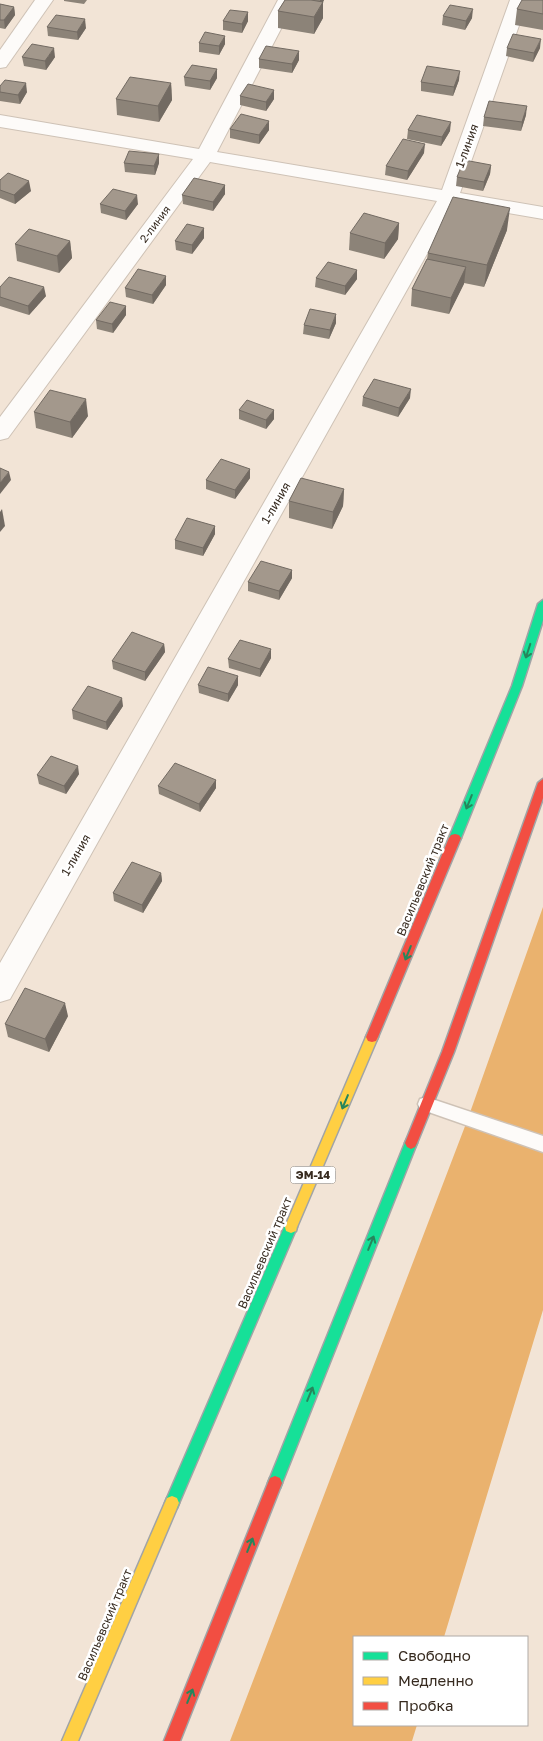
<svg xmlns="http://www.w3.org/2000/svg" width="543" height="1741" font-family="'Golos Text',sans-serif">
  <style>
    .forest { fill: #eab26e }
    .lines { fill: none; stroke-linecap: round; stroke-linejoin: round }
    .lane-casing { stroke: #cec2b6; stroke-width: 3 }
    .street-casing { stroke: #cec2b6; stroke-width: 2 }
    .fast-casing { stroke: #a1a4a6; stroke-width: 3 }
    .slow-casing { stroke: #a1a4a6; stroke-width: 3 }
    .jam-casing { stroke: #a1a4a6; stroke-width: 3 }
    .lane { fill: #fdfbf9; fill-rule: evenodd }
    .street { fill: #fdfbf9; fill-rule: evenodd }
    .fast { fill: #16e098; fill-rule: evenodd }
    .slow { fill: #ffcf43; fill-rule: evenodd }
    .jam { fill: #f24e42; fill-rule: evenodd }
    .wall { fill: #8c8378 }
    .shaded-wall { fill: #726a62 }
    .building { fill: #a3988c; stroke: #726a62 }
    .oneway { stroke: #26865c }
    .labels { text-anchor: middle; stroke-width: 5; stroke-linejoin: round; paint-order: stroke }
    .far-street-label { font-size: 11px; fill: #372b20; stroke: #fff }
    .shield { fill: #fff; stroke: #736b63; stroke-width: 1 }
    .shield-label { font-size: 11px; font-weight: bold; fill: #372b20 }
    .street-label { font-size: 12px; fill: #372b20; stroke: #fff }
  </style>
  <rect width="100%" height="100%" fill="#f2e4d6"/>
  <polygon class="forest" points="543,907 543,1310 444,1637 354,1637 354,1725 417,1725 412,1741 230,1741 467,1121"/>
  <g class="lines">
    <defs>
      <polygon id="lane" points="426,1097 543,1136 543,1152 420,1109 418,1104 420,1099"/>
      <g id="street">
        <polygon points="35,0 53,0 6,67 0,68 0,50"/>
        <polygon points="278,0 296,0 217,152 442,190 510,0 528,0 460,193 543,207 543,219 455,204 10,999 0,1002 0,963 437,201 210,162 8,438 0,440 0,417 193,159 0,127 0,115 199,149"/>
      </g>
      <g id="fast">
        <polygon points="543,600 543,620 522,686 461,838 459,841 451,841 449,838 512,686 538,604"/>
        <polygon points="411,1137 415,1139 417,1143 282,1483 280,1488 275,1490 270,1488 268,1483 405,1143 407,1139"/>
        <polygon points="291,1221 296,1223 297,1227 177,1508 172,1510 167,1508 165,1503 167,1498 286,1223"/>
      </g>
      <g id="slow">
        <polygon points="372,1032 376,1033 378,1037 297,1227 296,1231 291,1233 286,1231 285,1227 366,1037 368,1033"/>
        <polygon points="172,1496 177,1498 179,1503 78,1741 62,1741 167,1498"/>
      </g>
      <g id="jam">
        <polygon points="543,779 543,798 454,1052 417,1143 415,1147 411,1149 407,1147 405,1143 442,1052 538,783"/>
        <polygon points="455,834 459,835 461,838 378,1037 376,1041 372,1042 368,1041 366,1037 449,838 451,835"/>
        <polygon points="275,1476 280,1478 282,1483 180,1741 164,1741 270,1478"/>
      </g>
    </defs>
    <use href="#lane" class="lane-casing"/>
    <use href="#street" class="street-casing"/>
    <use href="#fast" class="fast-casing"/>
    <use href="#slow" class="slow-casing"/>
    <use href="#jam" class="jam-casing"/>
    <use href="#lane" class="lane"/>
    <use href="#street" class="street"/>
    <use href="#fast" class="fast"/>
    <use href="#slow" class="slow"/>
    <use href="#jam" class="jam"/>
  </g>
  <g class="wall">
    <polygon points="64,0 87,0 84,4 64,1"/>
    <polygon points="285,0 324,0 323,2 323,18 314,34 278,28 278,11"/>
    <polygon points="543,0 543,30 515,25 517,9"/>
    <polygon points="0,4 14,7 15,15 5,29 0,28"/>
    <polygon points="248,12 248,21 242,33 223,30 223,21"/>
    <polygon points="443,16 472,18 465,30 442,25"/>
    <polygon points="47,27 86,28 78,40 48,36"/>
    <polygon points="199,43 225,44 219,55 199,52"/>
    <polygon points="507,48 540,48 533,62 506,56"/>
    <polygon points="299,51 299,60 292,73 259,68 259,59"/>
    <polygon points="22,57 55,57 46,70 24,66"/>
    <polygon points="217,69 217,78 210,90 185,86 184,77"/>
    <polygon points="459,80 453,96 421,91 421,82"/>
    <polygon points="171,83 172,100 159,122 117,115 116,99"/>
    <polygon points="0,86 27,92 20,104 0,101"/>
    <polygon points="240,96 274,99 266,111 240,105"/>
    <polygon points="526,115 521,131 483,126 484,117"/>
    <polygon points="230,129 269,130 259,144 230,138"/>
    <polygon points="408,130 450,131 441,146 407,139"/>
    <polygon points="424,153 407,180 385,175 386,166"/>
    <polygon points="124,163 159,163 155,175 125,172"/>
    <polygon points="491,165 490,174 483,191 456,186 457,177"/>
    <polygon points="0,180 31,191 15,204 0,198"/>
    <polygon points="225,185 225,194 213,211 183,204 182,195"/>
    <polygon points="100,204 138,204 126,220 101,213"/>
    <polygon points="399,223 398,239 384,259 349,250 350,233"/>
    <polygon points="204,228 204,238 192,254 176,250 175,241"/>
    <polygon points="507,230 484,287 464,283 449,314 411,306 412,289 427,259 428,253"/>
    <polygon points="70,241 72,258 59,273 17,261 15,244"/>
    <polygon points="357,270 357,279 345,295 315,287 316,278"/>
    <polygon points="166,285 153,304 126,297 125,288"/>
    <polygon points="0,287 46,296 29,315 0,306"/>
    <polygon points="126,306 126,315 113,333 97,329 96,320"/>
    <polygon points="336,323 329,339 303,334 304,325"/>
    <polygon points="363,397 410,398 398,417 362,406"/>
    <polygon points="239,410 274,419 266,429 239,419"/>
    <polygon points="34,412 88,416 72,438 36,428"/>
    <polygon points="250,469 250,478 235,499 206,489 206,480"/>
    <polygon points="344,489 343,506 332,529 289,518 289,501"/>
    <polygon points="215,526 215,534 203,556 175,549 175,540"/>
    <polygon points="292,570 292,578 279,600 248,591 248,582"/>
    <polygon points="164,644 165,652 145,681 113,669 112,661"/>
    <polygon points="271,658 260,677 229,668 228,659"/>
    <polygon points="238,676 238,685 228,702 199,693 198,685"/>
    <polygon points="123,706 107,730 73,719 72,710"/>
    <polygon points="79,774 66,794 39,784 37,775"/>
    <polygon points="216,780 216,788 200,812 159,794 158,786"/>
    <polygon points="161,873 162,881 143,913 114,901 113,893"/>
    <polygon points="68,1016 49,1052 8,1037 5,1024"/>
  </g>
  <g class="shaded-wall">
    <polygon points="320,0 324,0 323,2 323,18 314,34 314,17 320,8"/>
    <polygon points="14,7 15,15 5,29 4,20"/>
    <polygon points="473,9 472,18 465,30 466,21"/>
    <polygon points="248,12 248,21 242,33 242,24"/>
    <polygon points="85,19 86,28 78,40 77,32"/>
    <polygon points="225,36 225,44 219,55 219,46"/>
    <polygon points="541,39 540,48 533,62 534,53"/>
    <polygon points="54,48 55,57 46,70 45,61"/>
    <polygon points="299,51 299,60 292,73 292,64"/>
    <polygon points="217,69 217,78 210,90 210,81"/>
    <polygon points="460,71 459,80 453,96 454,87"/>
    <polygon points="26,83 27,92 20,104 18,95"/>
    <polygon points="171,83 172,100 159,122 158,106"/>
    <polygon points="274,90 274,99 266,111 266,102"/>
    <polygon points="527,106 526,115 521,131 522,122"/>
    <polygon points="269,121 269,130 259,144 259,135"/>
    <polygon points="451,122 450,131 441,146 442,137"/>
    <polygon points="425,144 424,153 407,180 408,171"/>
    <polygon points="159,154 159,163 155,175 154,166"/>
    <polygon points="491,165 490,174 483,191 484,182"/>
    <polygon points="29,181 31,191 15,204 14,195"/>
    <polygon points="225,185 225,194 213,211 213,202"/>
    <polygon points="137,195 138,204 126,220 125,211"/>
    <polygon points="510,208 507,230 484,287 487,265"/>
    <polygon points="399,223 398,239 384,259 385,243"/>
    <polygon points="204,228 204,238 192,254 192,245"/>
    <polygon points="70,241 72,258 59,273 57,256"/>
    <polygon points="466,267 464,284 449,314 451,298"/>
    <polygon points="357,270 357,279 345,295 345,286"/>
    <polygon points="166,276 166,285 153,304 152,295"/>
    <polygon points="44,287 46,296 29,315 28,306"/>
    <polygon points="126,306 126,315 113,333 112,324"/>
    <polygon points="336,314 336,323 329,339 330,330"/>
    <polygon points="411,389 410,398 398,417 399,408"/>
    <polygon points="86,399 88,416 72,438 70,422"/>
    <polygon points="274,410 274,419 266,429 266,420"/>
    <polygon points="250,469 250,478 235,499 235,490"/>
    <polygon points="9,472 11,480 0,494 0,483"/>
    <polygon points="344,489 343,506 332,529 333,512"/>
    <polygon points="2,509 5,526 0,532 0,512"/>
    <polygon points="215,526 215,534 203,556 203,548"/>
    <polygon points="292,570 292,578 279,600 279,591"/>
    <polygon points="164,644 165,652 145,681 145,672"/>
    <polygon points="271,649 271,658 260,677 260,669"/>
    <polygon points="238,676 238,685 228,702 228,694"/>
    <polygon points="122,698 123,706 107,730 106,722"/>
    <polygon points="78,766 79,774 66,794 64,786"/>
    <polygon points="216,780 216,788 200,812 199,804"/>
    <polygon points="161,873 162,881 143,913 142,905"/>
    <polygon points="65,1003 68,1016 49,1052 45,1039"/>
  </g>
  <g class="building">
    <polygon points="285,0 311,0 323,2 314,17 278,11"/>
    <polygon points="522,0 543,0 543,14 517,9"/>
    <polygon points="0,4 14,7 4,20 0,20"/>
    <polygon points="450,5 473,9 466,21 443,16"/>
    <polygon points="230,10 248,12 242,24 223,21"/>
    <polygon points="56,15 85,19 77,32 47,27"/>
    <polygon points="205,32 225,36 219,46 199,43"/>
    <polygon points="513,34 541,39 534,53 507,48"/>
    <polygon points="32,44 54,48 45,61 22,57"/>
    <polygon points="266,46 299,51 292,64 259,59"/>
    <polygon points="192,65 217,69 210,81 184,77"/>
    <polygon points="427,66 460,71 454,87 421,82"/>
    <polygon points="130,77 171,83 158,106 116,99"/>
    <polygon points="5,80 26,83 18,95 0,92 0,86"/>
    <polygon points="248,84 274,90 266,102 240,96"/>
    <polygon points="489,101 527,106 522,122 484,117"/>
    <polygon points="241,114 269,121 259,135 230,129"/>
    <polygon points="417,115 451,122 442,137 408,130"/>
    <polygon points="403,139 425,144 408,171 386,166"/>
    <polygon points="129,151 159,154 154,166 124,163"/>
    <polygon points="464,160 491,165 484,182 457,177"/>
    <polygon points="8,173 29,181 14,195 0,190 0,180"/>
    <polygon points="194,178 225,185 213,202 182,195"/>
    <polygon points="113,189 137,195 125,211 100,204"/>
    <polygon points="453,197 510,208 487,265 428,253"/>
    <polygon points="364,213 399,223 385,243 350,233"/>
    <polygon points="187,224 204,228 192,245 175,241"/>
    <polygon points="29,229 70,241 57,256 15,244"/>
    <polygon points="427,259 466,267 451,298 412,289"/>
    <polygon points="328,262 357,270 345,286 316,278"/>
    <polygon points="138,269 166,276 152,295 125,288"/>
    <polygon points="9,277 44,287 28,306 0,297 0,287"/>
    <polygon points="110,302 126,306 112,324 96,320"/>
    <polygon points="310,309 336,314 330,330 304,325"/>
    <polygon points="374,379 411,389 399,408 363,397"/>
    <polygon points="50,390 86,399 70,422 34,412"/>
    <polygon points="247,400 274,410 266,420 239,410"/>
    <polygon points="221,459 250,469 235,490 206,480"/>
    <polygon points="0,468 9,472 0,483"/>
    <polygon points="301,478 344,489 333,512 289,501"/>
    <polygon points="187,518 215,526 203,548 175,540"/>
    <polygon points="261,561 292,570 279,591 248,582"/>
    <polygon points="132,632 164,644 145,672 112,661"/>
    <polygon points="240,640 271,649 260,669 228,659"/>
    <polygon points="208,667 238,676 228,694 198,685"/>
    <polygon points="88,686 122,698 106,722 72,710"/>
    <polygon points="51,756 78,766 64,786 37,775"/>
    <polygon points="175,763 216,780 199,804 158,786"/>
    <polygon points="132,862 161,873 142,905 113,893"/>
    <polygon points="25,988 65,1003 45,1039 5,1024"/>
  </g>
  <defs><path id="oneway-shaft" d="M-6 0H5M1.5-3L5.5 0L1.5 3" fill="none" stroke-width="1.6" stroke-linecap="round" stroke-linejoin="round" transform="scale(1.25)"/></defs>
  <g class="oneway">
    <use href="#oneway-shaft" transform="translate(528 651) rotate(108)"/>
    <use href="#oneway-shaft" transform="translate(469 802) rotate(112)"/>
    <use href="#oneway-shaft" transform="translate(408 953) rotate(112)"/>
    <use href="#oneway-shaft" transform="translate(345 1102) rotate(113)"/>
    <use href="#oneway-shaft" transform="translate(371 1243) rotate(-68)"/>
    <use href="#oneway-shaft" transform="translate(310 1394) rotate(-68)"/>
    <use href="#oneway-shaft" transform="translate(250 1545) rotate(-68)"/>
    <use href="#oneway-shaft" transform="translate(190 1696) rotate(-68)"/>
  </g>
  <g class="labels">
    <g class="far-street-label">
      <text transform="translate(155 224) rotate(-53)" y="4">2-линия</text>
    </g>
    <rect class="shield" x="290.5" y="1166.5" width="45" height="17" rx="4"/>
    <g class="shield-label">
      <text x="313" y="1179">ЭМ-14</text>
    </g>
    <g class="street-label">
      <text transform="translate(467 146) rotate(-70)" y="4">1-линия</text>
      <text transform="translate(276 503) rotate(-60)" y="4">1-линия</text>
      <text transform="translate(76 855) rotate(-60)" y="4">1-линия</text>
      <text transform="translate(423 880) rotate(-68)" y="4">Васильевский тракт</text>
      <text transform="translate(265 1253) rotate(-67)" y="4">Васильевский тракт</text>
      <text transform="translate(105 1625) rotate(-67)" y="4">Васильевский тракт</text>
    </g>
  </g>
  <rect x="353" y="1636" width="175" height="90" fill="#ffffff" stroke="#afaaa6"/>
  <rect x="363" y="1652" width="25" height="8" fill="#16e098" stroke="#afaaa6"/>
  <text x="398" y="1661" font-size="15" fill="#372b20">Свободно</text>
  <rect x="363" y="1677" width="25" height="8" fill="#ffcf43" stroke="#afaaa6"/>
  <text x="398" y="1686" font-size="15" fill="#372b20">Медленно</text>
  <rect x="363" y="1702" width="25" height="8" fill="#f24e42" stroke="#afaaa6"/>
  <text x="398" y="1711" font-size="15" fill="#372b20">Пробка</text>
</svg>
